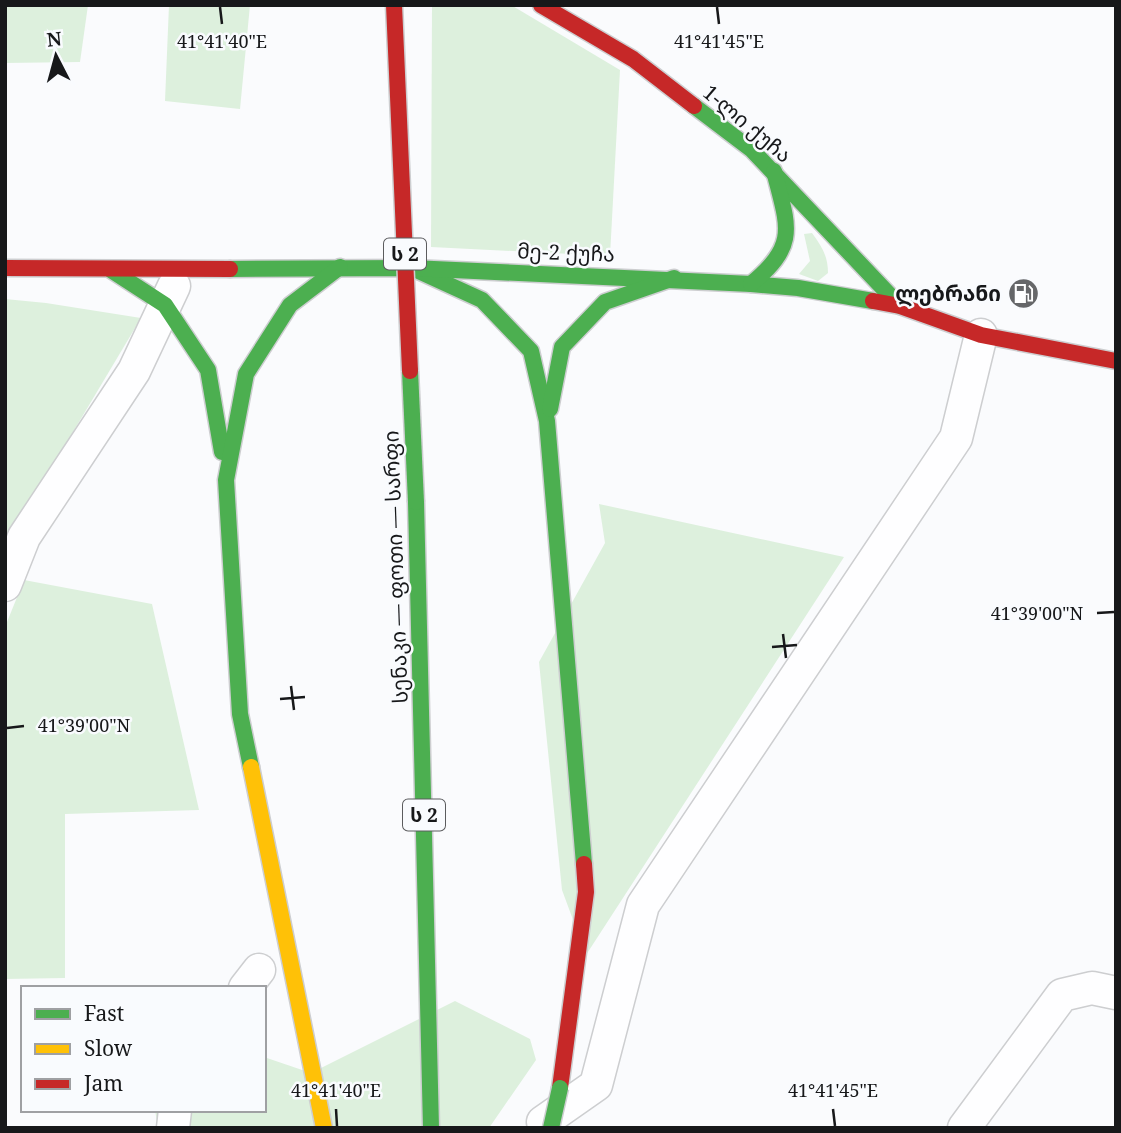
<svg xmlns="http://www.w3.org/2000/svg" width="1121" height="1133" font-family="'Noto Serif','Noto Sans Georgian',serif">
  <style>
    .green { fill: #ddf0dd }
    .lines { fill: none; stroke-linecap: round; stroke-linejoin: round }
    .street-casing { stroke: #cdced0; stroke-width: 35 }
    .fast-casing { stroke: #cdced0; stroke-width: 19 }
    .slow-casing { stroke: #cdced0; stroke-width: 19 }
    .jam-casing { stroke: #cdced0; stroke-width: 19 }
    .street { stroke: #fefeff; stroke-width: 32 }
    .fast { stroke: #4caf50; stroke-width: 16 }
    .slow { stroke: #ffc107; stroke-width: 16 }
    .jam { stroke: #c62828; stroke-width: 16 }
    .fast-bridge-casing { stroke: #cdced0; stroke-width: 19; stroke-linecap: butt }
    .jam-bridge-casing { stroke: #cdced0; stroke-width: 19; stroke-linecap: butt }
    .fast-bridge { stroke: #4caf50; stroke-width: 16 }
    .jam-bridge { stroke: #c62828; stroke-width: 16 }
    .ticks { fill: none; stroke: #17181a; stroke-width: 2.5 }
    .labels { text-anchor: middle; stroke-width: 5; stroke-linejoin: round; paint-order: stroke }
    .shield { fill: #f9fbfe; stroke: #5b5c5e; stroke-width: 2 }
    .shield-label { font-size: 19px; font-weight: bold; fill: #17181a }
    .street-label { font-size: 21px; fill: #17181a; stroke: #f9fbfe }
    .poi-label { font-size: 21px; font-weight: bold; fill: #17181a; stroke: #f9fbfe; text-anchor: end }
    .ticks-label { font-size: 18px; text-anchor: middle; fill: #17181a; stroke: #f9fbfe; stroke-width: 5; stroke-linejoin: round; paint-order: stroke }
  </style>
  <rect width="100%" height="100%" fill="#fafbfd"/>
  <g class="green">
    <polygon points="5,5 88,5 80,62 5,63"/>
    <polygon points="169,5 250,5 240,109 165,101"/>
    <polygon points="432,5 511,5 620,70 610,256 431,247"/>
    <path d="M812 233C822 247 828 256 828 273L818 281 799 274 810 261 804 234Z"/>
    <polygon points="5,299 46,303 141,318 5,546"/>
    <polygon points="599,504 844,557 586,955 562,890 539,662 605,543"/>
    <polygon points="24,580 152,604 199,810 65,814 65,978 5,979 5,627"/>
    <polygon points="455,1001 530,1039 536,1060 489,1128 158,1128 155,1110 264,1110 264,1057 311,1073"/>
  </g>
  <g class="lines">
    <defs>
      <g id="street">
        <polyline points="5,585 24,537 134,371 174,286"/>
        <polyline points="245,988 259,970"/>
        <polyline points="543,1122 596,1085 643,905 956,438 981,335"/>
        <polyline points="173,1128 175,1110"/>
        <polyline points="964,1128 1062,995 1092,988 1116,993"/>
      </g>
      <g id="fast">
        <polyline points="694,106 752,150 900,306"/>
        <polyline points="412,268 482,300 531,351 547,421 584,864"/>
        <polyline points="230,269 412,268 751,284 798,288 873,301"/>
        <polyline points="111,270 165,305 208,370 222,452"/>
        <path d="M751 284C799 244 788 227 774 171"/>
        <polyline points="550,409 562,347 605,302 674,278"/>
        <polyline points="416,502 431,1128"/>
        <polyline points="251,767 240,714 226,480 246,374 290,305 340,267"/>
      </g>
      <polyline id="slow" points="251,767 324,1128"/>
      <g id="jam">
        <polyline points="541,5 633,59 694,106"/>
        <polyline points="5,268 230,269"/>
        <polyline points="873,301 900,306 981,335 1116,361"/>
        <polyline points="560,1088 586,892 584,864"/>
      </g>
    </defs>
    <use href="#street" class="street-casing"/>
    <use href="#fast" class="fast-casing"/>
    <use href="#slow" class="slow-casing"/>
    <use href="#jam" class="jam-casing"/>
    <use href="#street" class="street"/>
    <use href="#fast" class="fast"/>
    <use href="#slow" class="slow"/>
    <use href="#jam" class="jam"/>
    <defs>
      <g id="fast-bridge">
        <polyline points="410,371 416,502"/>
        <polyline points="551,1128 560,1088"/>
      </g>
      <polyline id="jam-bridge" points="394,5 410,371"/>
    </defs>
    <use href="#fast-bridge" class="fast-bridge-casing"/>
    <use href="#jam-bridge" class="jam-bridge-casing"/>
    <use href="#fast-bridge" class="fast-bridge"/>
    <use href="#jam-bridge" class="jam-bridge"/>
  </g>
  <path class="ticks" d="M220 7 222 24M717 7 719 24M1097 613 1114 612M783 634 786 658M772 647 797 645M291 686 294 710M280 699 305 697M7 728 24 726M336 1109 337 1126M833 1109 835 1126"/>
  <defs>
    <symbol id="fuel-disc" viewBox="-11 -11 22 22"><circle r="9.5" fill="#666769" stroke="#f9fbfe"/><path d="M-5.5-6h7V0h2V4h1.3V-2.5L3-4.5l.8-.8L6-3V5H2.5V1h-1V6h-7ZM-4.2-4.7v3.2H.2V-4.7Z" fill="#fff"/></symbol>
  </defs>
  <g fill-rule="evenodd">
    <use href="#fuel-disc" x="1006" y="276" width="35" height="35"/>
  </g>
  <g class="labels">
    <g class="shield">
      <rect x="384" y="238.5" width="42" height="31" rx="5"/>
      <rect x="403" y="799.5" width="42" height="31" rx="5"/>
    </g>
    <g class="shield-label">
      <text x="405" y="261">ს 2</text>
      <text x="424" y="822">ს 2</text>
    </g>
    <g class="street-label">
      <text transform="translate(747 124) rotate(40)" y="7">1-ლი ქუჩა</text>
      <text transform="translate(566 253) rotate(2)" y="7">მე-2 ქუჩა</text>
      <text transform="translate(396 567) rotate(-92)" y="7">სენაკი — ფოთი — სარფი</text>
    </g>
    <g class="poi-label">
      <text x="1001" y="301">ლებრანი</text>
    </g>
  </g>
  <g class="ticks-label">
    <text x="222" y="48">41°41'40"E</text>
    <text x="719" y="48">41°41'45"E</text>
    <text x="1037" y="620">41°39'00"N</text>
    <text x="84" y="732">41°39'00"N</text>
    <text x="336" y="1097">41°41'40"E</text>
    <text x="833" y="1097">41°41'45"E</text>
  </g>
  <rect width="1121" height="1133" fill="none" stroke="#17181a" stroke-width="14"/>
  <rect x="21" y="986" width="245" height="126" fill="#f9fbfe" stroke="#9fa0a3" stroke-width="2"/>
  <rect x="35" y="1009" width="35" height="10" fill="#4caf50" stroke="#9fa0a3" stroke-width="2"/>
  <text x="84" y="1021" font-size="21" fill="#17181a">Fast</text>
  <rect x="35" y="1044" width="35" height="10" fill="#ffc107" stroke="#9fa0a3" stroke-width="2"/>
  <text x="84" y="1056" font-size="21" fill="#17181a">Slow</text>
  <rect x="35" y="1079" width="35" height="10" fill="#c62828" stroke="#9fa0a3" stroke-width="2"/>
  <text x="84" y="1091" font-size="21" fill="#17181a">Jam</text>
  <g transform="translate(56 56) rotate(354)" stroke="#f9fbfe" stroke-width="5" paint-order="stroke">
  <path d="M0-5L12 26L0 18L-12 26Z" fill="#17181a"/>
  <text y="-10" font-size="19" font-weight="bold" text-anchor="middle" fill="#17181a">N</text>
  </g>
</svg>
